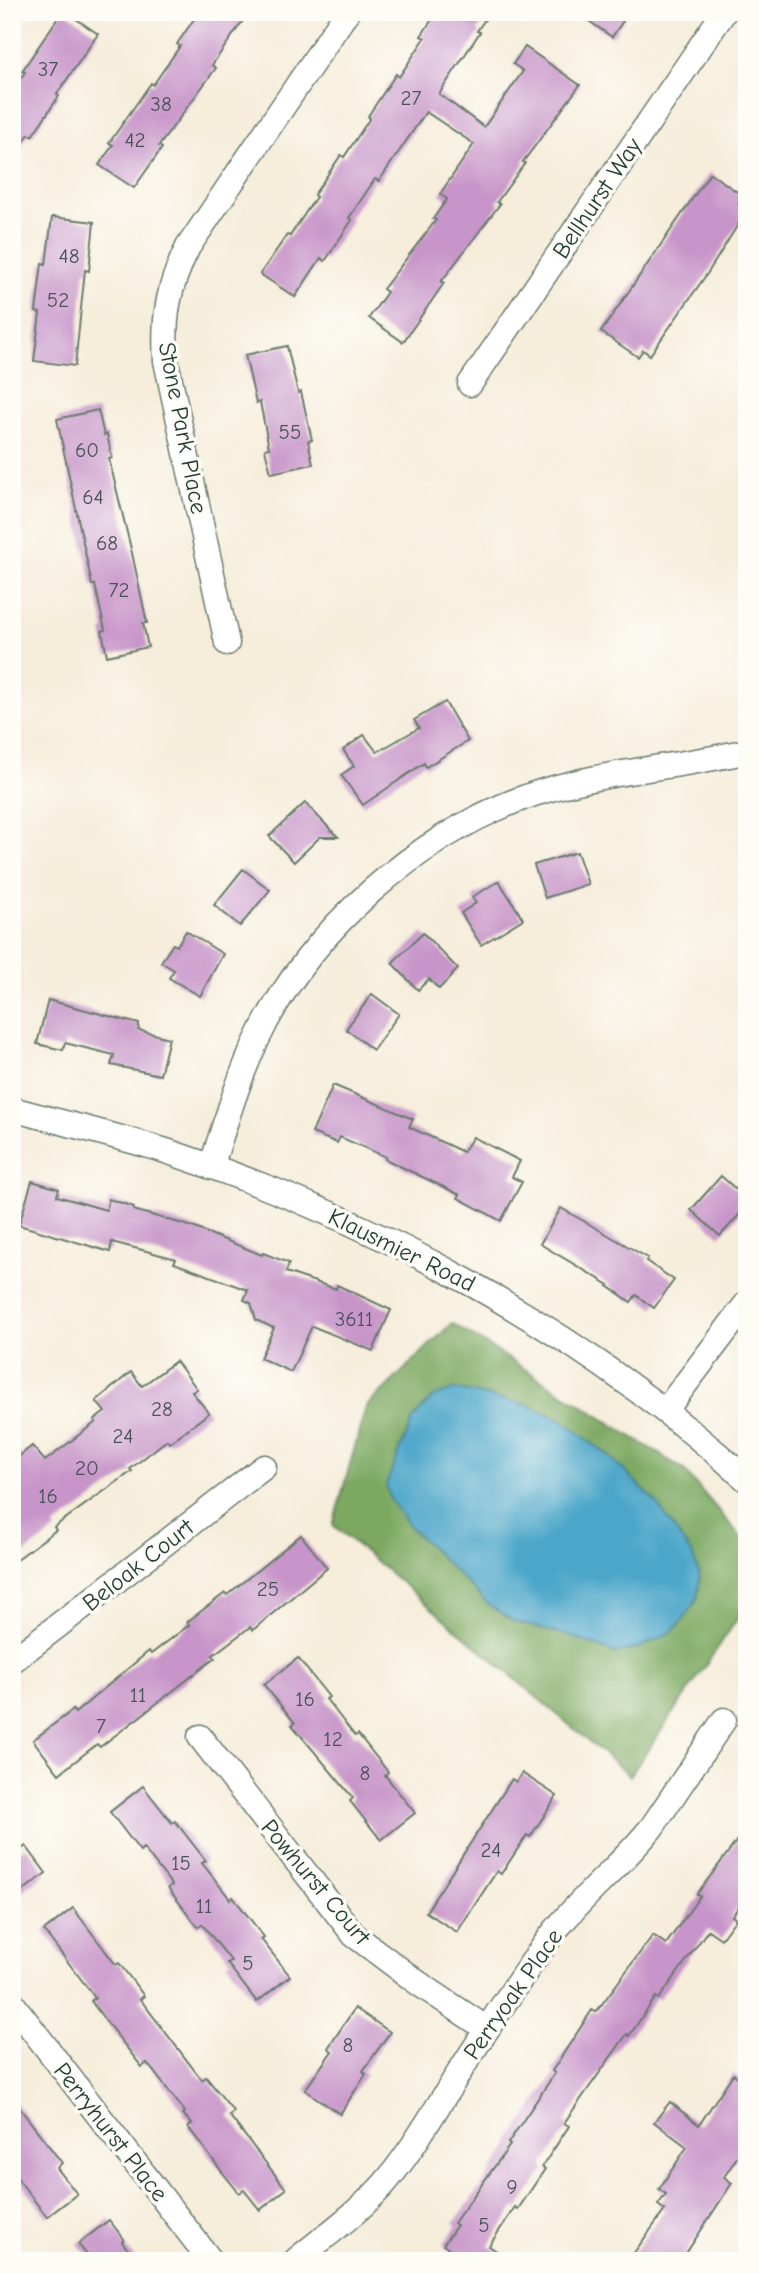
<svg xmlns="http://www.w3.org/2000/svg" width="759" height="2273" font-family="'Comic Neue',sans-serif">
  <style>
    .forest { fill: #7ca861; stroke: #4e724a; stroke-width: 2 }
    .water { fill: #4ba6c9; stroke: #35727e; stroke-width: 2 }
    .building { fill: #c795c9 }
    .lines { fill: none; stroke-linecap: round; stroke-linejoin: round }
    .minor-casing { stroke: #6a7b6e; stroke-width: 27 }
    .minor { stroke: #fff; stroke-width: 24 }
    .labels { text-anchor: middle; stroke-width: 7; stroke-linejoin: round; paint-order: stroke }
    .number-label { font-size: 21px; fill: #495359 }
    .street-label { font-size: 24px; fill: #1f3d34; stroke: #fdfcf7 }
  </style>
  <rect width="100%" height="100%" fill="#fdfcf7"/>
  <filter id="ink" filterUnits="userSpaceOnUse"><feTurbulence type="fractalNoise" baseFrequency=".0143" numOctaves="2"/><feDisplacementMap in="SourceGraphic" scale="14" xChannelSelector="R" yChannelSelector="G"/><feConvolveMatrix kernelMatrix="1 2 1 2 8 2 1 2 1" color-interpolation-filters="sRGB"/></filter>
  <filter id="wash" filterUnits="userSpaceOnUse"><feTurbulence type="fractalNoise" baseFrequency=".00686" numOctaves="4" result="noise"/><feDisplacementMap in="SourceGraphic" scale="28" xChannelSelector="R" yChannelSelector="G"/><feGaussianBlur stdDeviation="1.57" result="paint"/><feColorMatrix in="noise" values="0 0 0 0 0 0 0 0 0 0 0 0 0 0 0 0 0 1.4 0 .05"/><feComposite in="paint" operator="in"/></filter>
  <g filter="url(#wash)">
    <rect width="100%" height="100%" fill="#f6edda"/>
    <polygon class="forest" points="452,1323 683,1469 747,1544 747,1605 630,1776 333,1525 366,1407"/>
    <polygon class="water" points="455,1389 528,1405 562,1420 609,1456 656,1502 693,1556 700,1578 697,1599 682,1621 672,1632 639,1648 616,1653 569,1636 515,1622 490,1606 411,1528 390,1499 386,1484 413,1419 433,1397"/>
    <g id="blocks">
      <g class="building">
        <polygon points="62,12 66,12 98,34 57,94 59,96 32,136 29,134 12,158 12,91 25,72 22,71"/>
        <polygon points="199,12 249,12 212,65 216,68 159,146 162,148 134,188 99,165 113,145 109,143 151,83 153,85 180,46 177,44"/>
        <polygon points="437,12 490,12 477,31 480,32 439,94 484,127 521,74 523,71 513,64 525,47 580,85 523,162 525,163 497,202 500,204 441,282 444,283 403,342 369,318 387,292 383,289 436,220 433,219 447,199 440,194 474,144 426,112 379,181 375,179 349,218 352,220 325,261 321,258 295,297 260,274 287,235 290,236 316,197 314,195 341,155 344,157 370,118 368,116 396,74 399,77 425,38 421,36"/>
        <polygon points="576,12 629,12 612,37"/>
        <polygon points="710,173 743,196 738,203 747,210 709,271 650,355 643,350 638,357 601,332"/>
        <polygon points="52,217 94,222 89,271 85,270 75,366 34,361 40,313 36,312 42,263 46,264"/>
        <polygon points="287,346 298,393 301,392 312,440 308,441 313,464 271,473 265,449 269,448 260,402 256,403 245,355"/>
        <polygon points="98,410 104,435 107,434 112,458 109,459 132,553 147,623 143,623 148,647 107,656 102,631 105,630 95,585 92,585 57,419"/>
        <polygon points="445,702 468,741 426,767 424,763 363,805 341,775 354,766 343,750 364,735 377,752 419,728 414,720"/>
        <polygon points="305,803 338,837 320,837 294,862 269,836"/>
        <polygon points="577,852 588,884 545,898 534,865"/>
        <polygon points="243,869 270,890 240,926 214,905"/>
        <polygon points="499,881 523,919 481,945 461,913 476,903 472,897"/>
        <polygon points="186,931 223,954 200,996 169,978 174,970 161,962 173,944 177,946"/>
        <polygon points="423,933 458,969 439,989 429,979 418,990 392,963"/>
        <polygon points="372,994 399,1014 373,1050 346,1029"/>
        <polygon points="48,1000 139,1024 138,1030 169,1038 160,1075 111,1065 114,1055 65,1043 63,1050 37,1044"/>
        <polygon points="333,1085 413,1119 409,1127 463,1152 473,1137 520,1161 512,1177 522,1182 501,1221 458,1198 460,1195 385,1159 386,1157 340,1137 337,1143 312,1133"/>
        <polygon points="721,1176 747,1199 747,1206 720,1236 691,1210"/>
        <polygon points="32,1181 59,1189 57,1196 106,1210 109,1199 134,1207 133,1210 190,1226 262,1255 263,1253 289,1263 286,1272 336,1289 337,1285 391,1310 373,1351 312,1326 291,1372 260,1358 274,1328 256,1320 251,1303 244,1300 248,1290 174,1263 176,1259 112,1242 110,1252 19,1225"/>
        <polygon points="561,1208 648,1258 646,1261 674,1280 654,1308 636,1295 631,1302 608,1286 609,1285 540,1244"/>
        <polygon points="176,1361 197,1389 192,1392 209,1413 169,1443 167,1440 130,1469 132,1471 54,1527 56,1530 12,1563 12,1462 32,1446 45,1461 96,1422 94,1420 105,1412 96,1401 131,1372 142,1386"/>
        <polygon points="301,1535 327,1568 253,1630 250,1627 213,1655 215,1658 142,1715 100,1747 97,1744 59,1774 33,1740 73,1710 75,1713 149,1651 151,1654 189,1625 187,1622 225,1593 227,1595"/>
        <polygon points="298,1658 329,1697 326,1699 355,1736 358,1734 388,1772 385,1775 415,1813 381,1840 350,1801 353,1798 292,1725 295,1723 264,1685"/>
        <polygon points="522,1773 557,1796 530,1837 527,1835 501,1874 497,1871 457,1932 426,1912 512,1779 516,1782"/>
        <polygon points="143,1786 172,1823 175,1821 206,1861 202,1863 230,1899 233,1897 264,1937 261,1939 290,1976 257,2002 227,1963 231,1961 202,1924 198,1927 168,1888 172,1885 143,1848 140,1851 110,1812"/>
        <polygon points="747,1827 747,1896 732,1916 736,1919 721,1939 708,1930 659,1999 656,1997 629,2036 627,2034 564,2123 569,2126 542,2167 545,2169 518,2209 515,2207 489,2246 512,2261 467,2261 443,2245 457,2225 454,2223 510,2145 508,2143 555,2073 552,2071 592,2010 596,2012 653,1935 666,1944 700,1896 697,1894"/>
        <polygon points="26,1846 46,1873 12,1899 12,1856"/>
        <polygon points="73,1908 116,1965 119,1963 144,1996 140,1999 202,2080 206,2077 234,2112 229,2115 286,2189 260,2210 244,2190 239,2193 223,2173 188,2127 192,2124 183,2114 185,2112 147,2063 142,2067 108,2024 91,2001 95,1998 87,1987 44,1931"/>
        <polygon points="355,2008 390,2032 363,2071 366,2074 340,2114 305,2090 332,2051 328,2048"/>
        <polygon points="733,2074 747,2083 747,2142 724,2177 732,2183 681,2261 628,2261 665,2210 658,2205 666,2194 659,2189 687,2147 654,2122 670,2102 699,2125"/>
        <polygon points="12,2098 62,2163 57,2168 77,2194 47,2217 12,2171"/>
        <polygon points="109,2220 124,2239 122,2242 137,2261 92,2261 78,2244"/>
      </g>
    </g>
  </g>
  <g filter="url(#ink)">
    <use href="#blocks" fill-opacity="0" stroke="#6a7b6e" stroke-width="2"/>
    <g class="lines">
      <defs>
        <g id="minor">
          <polyline points="470,384 724,12"/>
          <path d="M227 643 166 361C163 316 168 287 188 247L347 12"/>
          <path d="M12 1109C63 1123 115 1135 166 1151 379 1221 580 1329 747 1480"/>
          <path d="M211 1167C225 1125 237 1082 256 1042 307 932 419 833 534 794 603 771 676 768 747 751"/>
          <polyline points="665,1411 747,1303"/>
          <polyline points="12,1661 264,1467"/>
          <polyline points="200,1737 354,1935 418,1983 487,2029"/>
          <polyline points="12,2003 211,2261"/>
          <path d="M295 2261C325 2236 358 2213 384 2184 409 2155 429 2120 450 2087 482 2036 515 1985 551 1936 581 1896 621 1866 652 1827L724 1720"/>
        </g>
      </defs>
      <use href="#minor" class="minor-casing"/>
      <use href="#minor" class="minor"/>
    </g>
  </g>
  <g class="labels">
    <g class="number-label">
      <text x="48" y="76">37</text>
      <text x="411" y="105">27</text>
      <text x="161" y="111">38</text>
      <text x="135" y="147">42</text>
      <text x="69" y="263">48</text>
      <text x="58" y="307">52</text>
      <text x="290" y="439">55</text>
      <text x="87" y="457">60</text>
      <text x="93" y="504">64</text>
      <text x="107" y="550">68</text>
      <text x="119" y="597">72</text>
      <text x="354" y="1326">3611</text>
      <text x="162" y="1416">28</text>
      <text x="123" y="1443">24</text>
      <text x="87" y="1475">20</text>
      <text x="48" y="1503">16</text>
      <text x="268" y="1596">25</text>
      <text x="138" y="1702">11</text>
      <text x="305" y="1706">16</text>
      <text x="101" y="1733">7</text>
      <text x="333" y="1746">12</text>
      <text x="365" y="1780">8</text>
      <text x="491" y="1857">24</text>
      <text x="181" y="1870">15</text>
      <text x="204" y="1913">11</text>
      <text x="248" y="1970">5</text>
      <text x="348" y="2052">8</text>
      <text x="512" y="2194">9</text>
      <text x="484" y="2232">5</text>
    </g>
    <g class="street-label">
      <text transform="translate(597 198) rotate(-56)" y="8">Bellhurst Way</text>
      <text transform="translate(183 428) rotate(79)" y="8">Stone Park Place</text>
      <text transform="translate(402 1250) rotate(26)" y="8">Klausmier Road</text>
      <text transform="translate(138 1565) rotate(-38)" y="8">Beloak Court</text>
      <text transform="translate(316 1882) rotate(50)" y="8">Powhurst Court</text>
      <text transform="translate(513 1994) rotate(-55)" y="8">Perryoak Place</text>
      <text transform="translate(111 2132) rotate(52)" y="8">Perryhurst Place</text>
    </g>
  </g>
  <rect width="759" height="2273" fill="none" stroke="#fdfcf7" stroke-width="42"/>
</svg>
